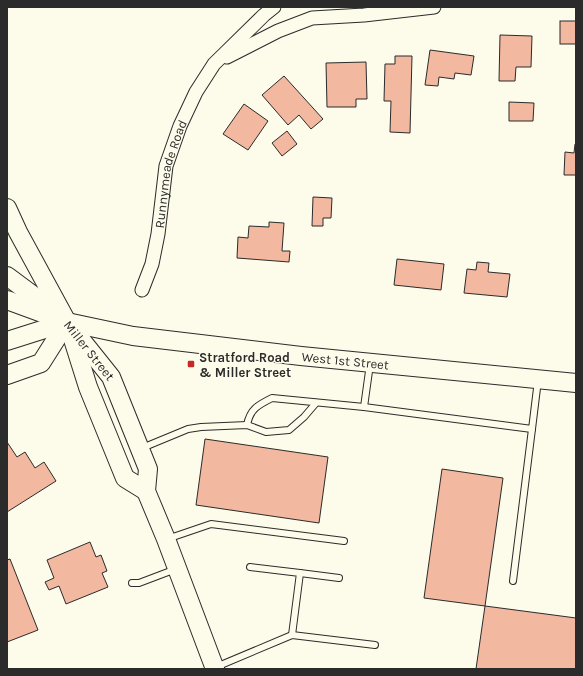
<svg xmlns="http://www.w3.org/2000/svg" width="583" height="676" font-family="Karla,sans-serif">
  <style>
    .building { fill: #f2b8a0; stroke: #2b2b2b }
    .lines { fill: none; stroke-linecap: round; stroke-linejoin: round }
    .lane-casing { stroke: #2b2b2b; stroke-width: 8 }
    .street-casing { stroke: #2b2b2b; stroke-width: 15 }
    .secondary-casing { stroke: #2b2b2b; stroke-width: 20 }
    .lane { stroke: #fdfbea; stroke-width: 6 }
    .street { stroke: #fdfbea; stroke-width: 13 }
    .secondary { stroke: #fdfbea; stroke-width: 18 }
    .poi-dot { fill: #c62828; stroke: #fdfbea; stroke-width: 1.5 }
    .labels { text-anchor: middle; stroke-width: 3; stroke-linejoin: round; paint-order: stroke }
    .street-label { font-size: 13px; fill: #2b2b2b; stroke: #fdfbea }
    .poi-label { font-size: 13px; font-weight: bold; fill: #2b2b2b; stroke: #fdfbea; text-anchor: start }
  </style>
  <rect width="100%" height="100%" fill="#fdfbea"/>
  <g class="building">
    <rect x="560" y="21" width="16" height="23"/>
    <polygon points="500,35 532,36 531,67 516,67 515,81 499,81"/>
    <polygon points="430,50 474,56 471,75 455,73 454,79 439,77 438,86 425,85"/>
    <polygon points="395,56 412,56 410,133 390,132 391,101 384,101 385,64 395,64"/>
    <polygon points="366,62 367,99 356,99 356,107 327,107 326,63"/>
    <polygon points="284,76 323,119 311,129 299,115 288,125 262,95"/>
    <polygon points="509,102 534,103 533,121 509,121"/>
    <polygon points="244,104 268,121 248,150 223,134"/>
    <polygon points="287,131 297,144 282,156 272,143"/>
    <polygon points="575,144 576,144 576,175 564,175 565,152 574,153"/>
    <polygon points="313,197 332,198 331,218 323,218 323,226 312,226"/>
    <polygon points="269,222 284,223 282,251 290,251 289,262 237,258 238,237 248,238 249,226 269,227"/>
    <polygon points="397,259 444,264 441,290 394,285"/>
    <polygon points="477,262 489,263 488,272 510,274 507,297 464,293 467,269 476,270"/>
    <polygon points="205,439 328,457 319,523 196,505"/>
    <polygon points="7,442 17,457 25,452 35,468 44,462 56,481 7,512"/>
    <polygon points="442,469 503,478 485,606 424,598"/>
    <polygon points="90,542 96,557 101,555 107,571 102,573 108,587 66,604 59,586 49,590 45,582 54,578 47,560"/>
    <polygon points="10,559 38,630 7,642 7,560"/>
    <polygon points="485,606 576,618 576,669 476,669"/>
  </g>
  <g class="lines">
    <defs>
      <g id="lane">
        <polyline points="364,407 370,364"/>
        <path d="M247 425C250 409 258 405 272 398L364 407 532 429 538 380"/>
        <polyline points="142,448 188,429 201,427 247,425 266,432 289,430 304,417 316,403"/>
        <polyline points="167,539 211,524 344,541"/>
        <polyline points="250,567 300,573 292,635"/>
        <polyline points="300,573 339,578"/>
        <polyline points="513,581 532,429"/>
        <polyline points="132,583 139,583 176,569"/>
        <polyline points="216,667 292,635 375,645"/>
      </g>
      <g id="street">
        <polyline points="227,57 278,31 312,18 364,15 434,7"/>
        <path id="s1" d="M142 290 152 264 158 234 166 166 180 126 196 92 214 64 264 15 274 7"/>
      </g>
      <g id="secondary">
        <path id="s2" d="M7 208 18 232 67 322 111 377 148 469 146 491 166 539 215 669"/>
        <polyline points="7,276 54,311"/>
        <path id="s3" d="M7 300 67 322 133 336 301 356 576 383"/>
        <polyline points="71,333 88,387 125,478 146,491"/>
        <polyline points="7,341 67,322"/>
        <polyline points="7,375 41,363 67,322"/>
      </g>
    </defs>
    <use href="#lane" class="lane-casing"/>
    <use href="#street" class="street-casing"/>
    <use href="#secondary" class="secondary-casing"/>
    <use href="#lane" class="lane"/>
    <use href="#street" class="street"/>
    <use href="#secondary" class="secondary"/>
  </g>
  <rect class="poi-dot" x="187" y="360" width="8" height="8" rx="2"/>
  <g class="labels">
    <g class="street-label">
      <text dy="5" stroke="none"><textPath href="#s1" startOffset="120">Runnymeade Road</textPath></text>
      <text dy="5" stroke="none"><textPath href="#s2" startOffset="165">Miller Street</textPath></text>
      <text dy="5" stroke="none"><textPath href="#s3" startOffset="345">West 1st Street</textPath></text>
    </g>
    <g class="poi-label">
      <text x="199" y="362">Stratford Road<tspan x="199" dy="15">&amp; Miller Street</tspan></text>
    </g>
  </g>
  <rect width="583" height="676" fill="none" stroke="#2b2b2b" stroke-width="16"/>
</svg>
